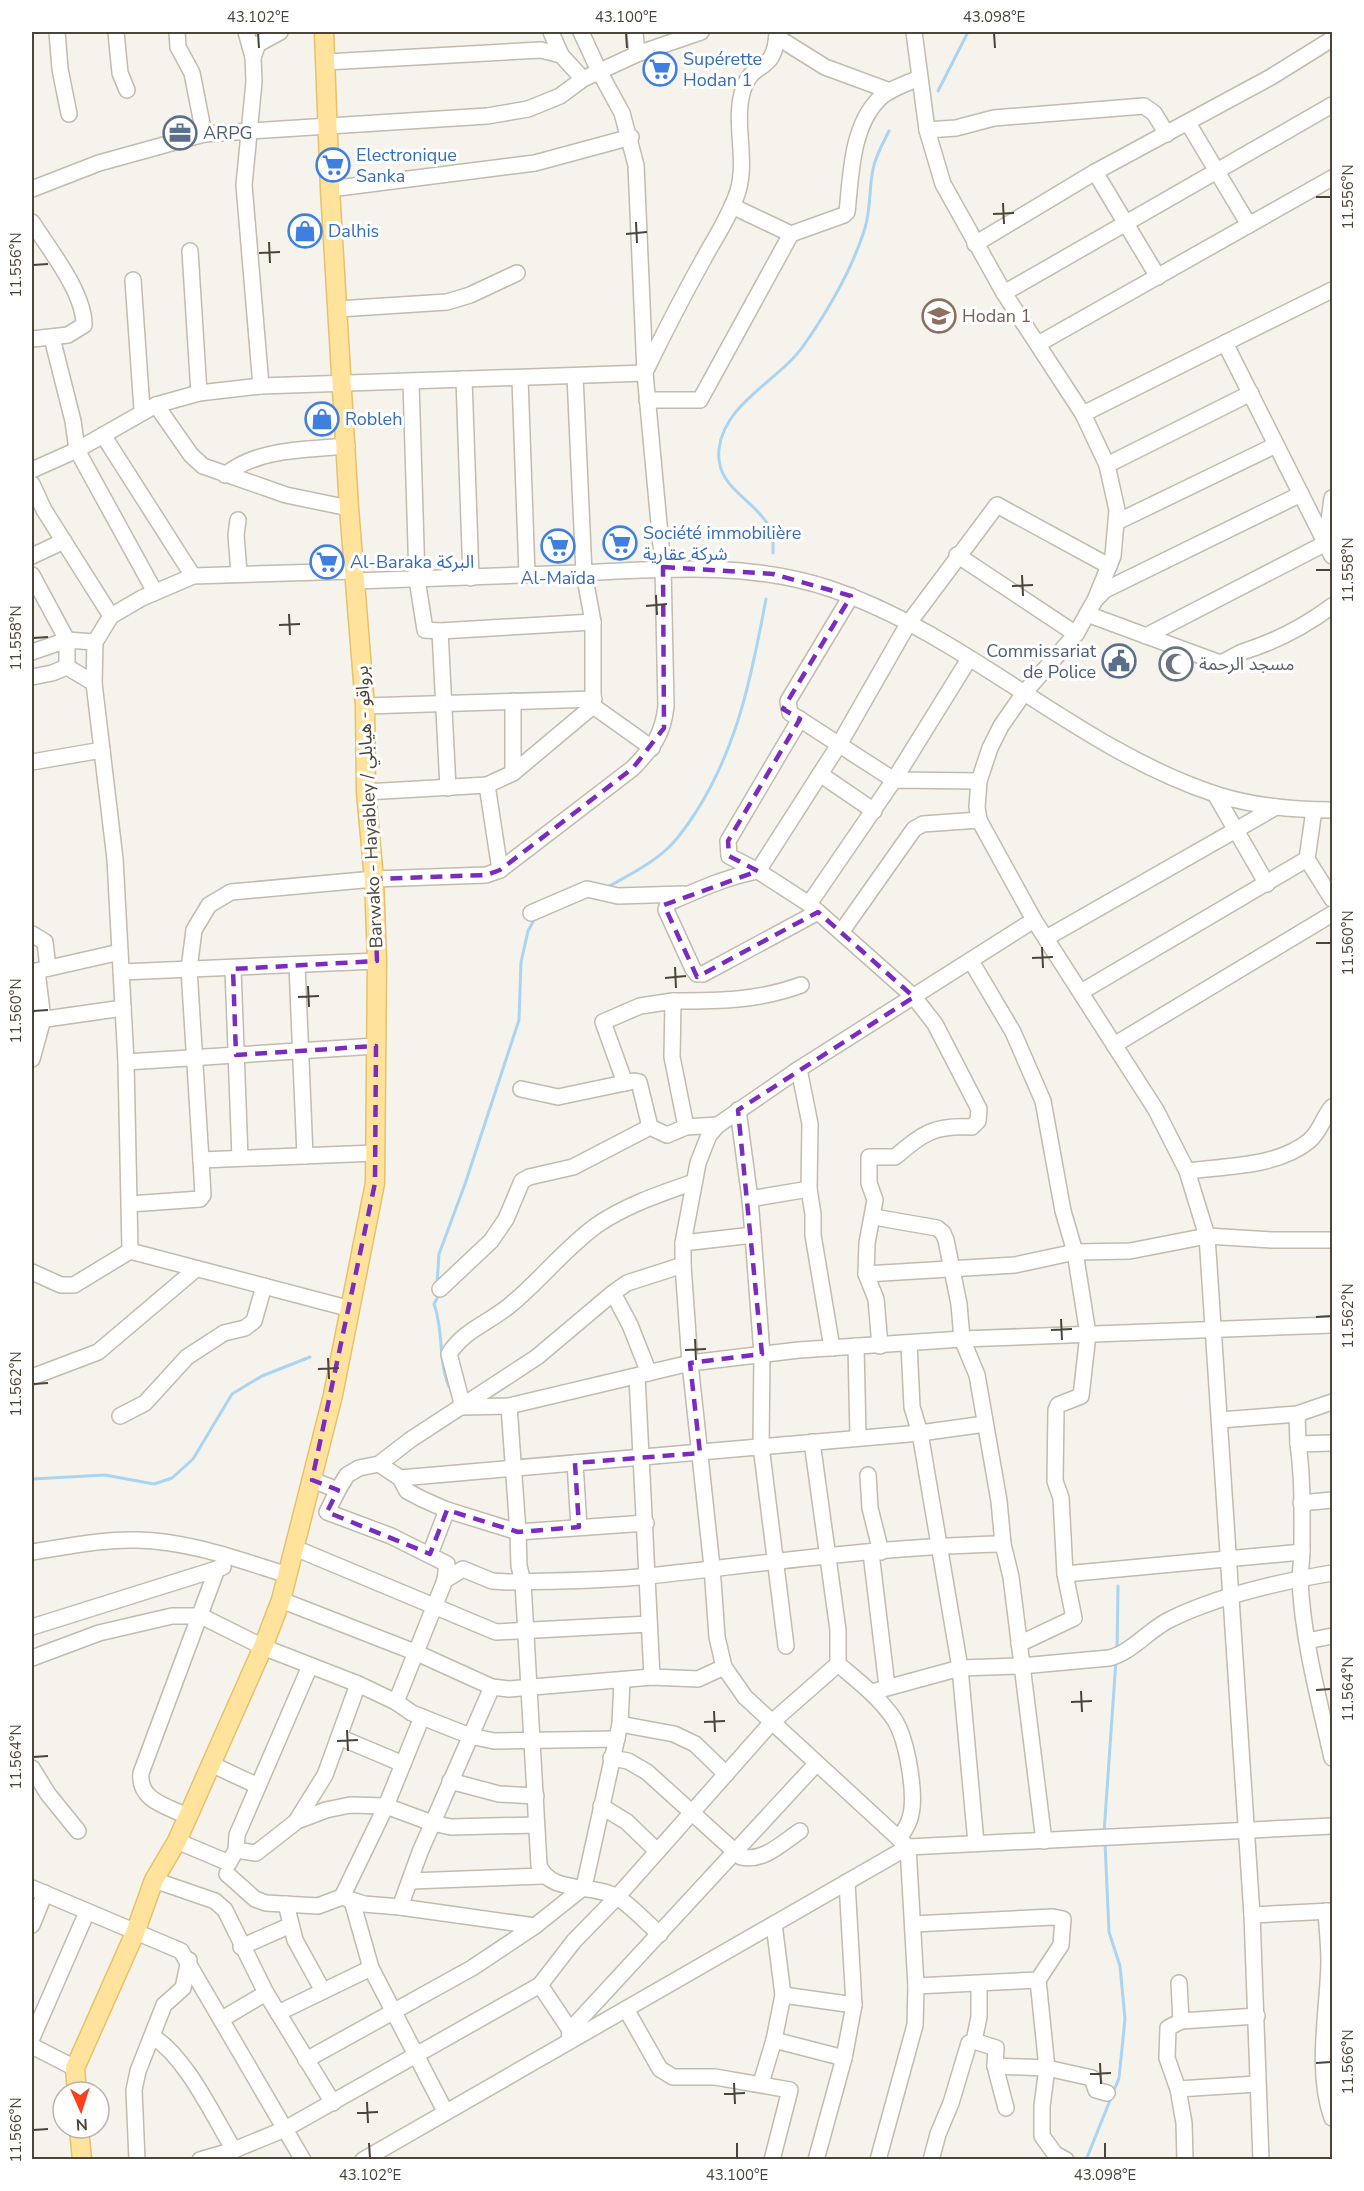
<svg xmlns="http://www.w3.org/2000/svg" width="1364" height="2191" font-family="'Nunito Sans','Noto Sans Arabic',sans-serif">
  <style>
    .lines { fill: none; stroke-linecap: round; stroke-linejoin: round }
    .stream { stroke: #a9d4f2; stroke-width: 3 }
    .minor-casing { stroke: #c2bbae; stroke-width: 18 }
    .major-casing { stroke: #e6c16a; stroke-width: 21 }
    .minor { stroke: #fff; stroke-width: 15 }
    .major { stroke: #ffe39c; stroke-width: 18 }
    .marked { fill: none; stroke: #7b2cbf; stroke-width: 4.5; stroke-dasharray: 12 8; stroke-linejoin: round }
    .ticks { fill: none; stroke: #4b4439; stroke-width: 2 }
    .labels { text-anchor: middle; stroke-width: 6; stroke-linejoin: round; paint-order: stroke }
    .shop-label { font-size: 18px; fill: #366cbe; stroke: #fff; text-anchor: start }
    .service-label { font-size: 18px; fill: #4e5e75; stroke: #fff; text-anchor: start }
    .education-label { font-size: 18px; fill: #785e54; stroke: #fff; text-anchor: start }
    .worship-label { font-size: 18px; fill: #5b616d; stroke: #fff; text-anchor: start }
    .street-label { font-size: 18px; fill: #4b4439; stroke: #fff }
    .neatline { fill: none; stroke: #4b4439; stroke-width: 2 }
    .ticks-label { font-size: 15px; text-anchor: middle; fill: #4b4439 }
  </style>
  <rect width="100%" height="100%" fill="#f6f3ec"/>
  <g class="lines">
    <g class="stream">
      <polyline points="938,91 968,32"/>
      <path d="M773 553C773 544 774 534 769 526 753 498 715 488 719 449 724 403 780 380 804 345 829 309 852 270 865 228 871 208 869 188 873 169 876 155 883 143 889 131"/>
      <path d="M606 888C627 876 650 865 668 848 679 838 688 824 696 812 738 746 752 674 766 599"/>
      <polyline points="437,1284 439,1254 465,1184 519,1020 521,962 528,931 534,920 542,916"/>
      <path d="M440 1293 434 1304C444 1331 438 1361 449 1387"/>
      <polyline points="32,1479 105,1475 154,1484 172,1478 193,1459 232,1394 262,1376 310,1357"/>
      <polyline points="1117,1651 1118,1586"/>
      <polyline points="1104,1833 1116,1660"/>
      <polyline points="1086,2160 1119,2078 1125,2019 1120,1966 1109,1932 1105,1843"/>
    </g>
    <defs>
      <g id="minor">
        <polyline points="57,32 60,69 69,114"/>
        <polyline points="116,32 120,73 127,90"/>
        <polyline points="177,32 178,47 192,73 204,134"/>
        <polyline points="246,32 253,57 254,82 244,185 261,386"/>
        <polyline points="551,32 561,55"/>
        <polyline points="635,32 637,54"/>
        <polyline points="914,32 927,130 943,184 1004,293 1083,414 1107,465 1117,510 1113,556 1095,600 1076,634 1024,693 1001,726 990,748 979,781 977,807 979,820 1034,920 1156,1110 1187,1171 1207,1236 1252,1915 1261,2160"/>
        <polyline points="777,37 825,67 890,91"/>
        <polyline points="253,57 258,44 280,32"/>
        <polyline points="326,62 541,50 561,55 583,79"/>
        <polyline points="1188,123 1249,225"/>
        <polyline points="927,130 956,128 994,118 1144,106 1154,113 1167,134"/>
        <polyline points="1095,172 1158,277"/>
        <polyline points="32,189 99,163 204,134 487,116 528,109 560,96 583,79 637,54 701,32"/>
        <polyline points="330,189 535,163 631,137"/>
        <path d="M732 206 791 234 844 215 847 212C851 177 851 128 878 100 888 89 906 84 919 78"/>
        <path d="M32 222C49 249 84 292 84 325L68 335 32 339"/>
        <polyline points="975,244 1095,172 1271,77 1332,39"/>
        <polyline points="190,251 199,393"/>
        <polyline points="133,280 142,410"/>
        <polyline points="1004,293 1332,105"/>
        <polyline points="338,309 447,302 470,295 517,273"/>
        <polyline points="52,338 73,421 77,450 155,592"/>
        <polyline points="1225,343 1332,290"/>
        <polyline points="1038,344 1332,178"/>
        <path d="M646 370C664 333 683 296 703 260 715 238 730 216 738 191 748 157 732 120 744 87 754 59 775 75 777 32"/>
        <polyline points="464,379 471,578"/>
        <polyline points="520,379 527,575"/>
        <polyline points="411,382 417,579 425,630 440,631 593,622"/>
        <polyline points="647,400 700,400 791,234"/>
        <polyline points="156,405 191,455 203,466 286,495 349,508"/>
        <polyline points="1083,414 1225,343 1332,556"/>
        <polyline points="103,435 193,576"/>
        <polyline points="1107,465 1251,393"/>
        <polyline points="32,470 77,450 156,405 199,393 261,386 645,373"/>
        <path d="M225 475C258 448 306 450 347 446"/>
        <polyline points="32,484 44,510 111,616"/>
        <polyline points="238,520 236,535 239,573"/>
        <polyline points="1117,522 1276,445"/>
        <polyline points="957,555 1076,634"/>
        <polyline points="32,556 64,541"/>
        <polyline points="32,575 67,640 32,652"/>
        <path d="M355 581C430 579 504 576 578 573 663 569 748 561 831 589 969 636 1076 748 1215 794 1252 806 1294 810 1332 810"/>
        <polyline points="851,596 788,701 790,713 894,780 969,659"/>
        <polyline points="1096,599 1105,590 1301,494"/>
        <path d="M1087 614 1220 663C1229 660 1236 654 1245 651 1277 641 1305 626 1332 606"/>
        <polyline points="440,631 448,788"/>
        <polyline points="1146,636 1326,543 1332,498"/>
        <polyline points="67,667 94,683"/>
        <polyline points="32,677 52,673 67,667 67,640 95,642"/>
        <polyline points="365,706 594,699"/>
        <polyline points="593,706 652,748"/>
        <path d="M800 719 728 841 729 856 758 871 809 904 914 997 935 1024 979 1109 978 1121 972 1127C933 1125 924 1133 895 1157H869V1183L875 1200 867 1243 866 1274 876 1299 880 1346"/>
        <polyline points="32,762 102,750"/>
        <polyline points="513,773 513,701"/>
        <polyline points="820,774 874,811"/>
        <polyline points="487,785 500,870"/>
        <polyline points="366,792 487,785 513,773 593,706 593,622 584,573 575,376"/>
        <polyline points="1215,794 1267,884"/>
        <polyline points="1314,810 1307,859 1332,899"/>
        <polyline points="809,904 894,780 979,781"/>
        <path d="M818 912 703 974H697L693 969 666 910 668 903C698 890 726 877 758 871L840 743 908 624 997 505 1109 566"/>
        <polyline points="531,913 587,889 618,896 683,894"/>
        <polyline points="842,931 914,829 923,824 979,820"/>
        <polyline points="32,934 45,942 48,968"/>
        <polyline points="1048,937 1276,807"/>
        <polyline points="971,961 1013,1032 1043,1101 1063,1211 1075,1252 1088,1334 1081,1396 1058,1405 1056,1410 1055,1481 1061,1498 1065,1574 1074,1618 1019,1644"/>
        <polyline points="297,965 305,1156"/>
        <polyline points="233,969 240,1158"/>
        <polyline points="32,972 120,952"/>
        <polyline points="121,972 377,961"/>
        <polyline points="1081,992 1307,859"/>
        <polyline points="32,1021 123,1008"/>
        <polyline points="1114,1045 1332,914"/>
        <polyline points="32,1059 43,1019 37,971"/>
        <polyline points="126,1062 376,1046"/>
        <polyline points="799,1069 810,1124 809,1189 813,1214 813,1235 832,1348"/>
        <polyline points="625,1083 603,1022 640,1006 673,1001"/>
        <polyline points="521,1089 558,1097 634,1081 639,1082 650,1127"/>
        <polyline points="738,1110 750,1199"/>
        <path d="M686 1127 672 1057 673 1001C718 1001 758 1001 801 985"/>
        <path d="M376 1153 201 1160 189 969 194 930 209 905 231 892 374 879 486 875 500 870 633 768C653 747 663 735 666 706L663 567 645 373 636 165 622 113 599 71 581 32"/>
        <path d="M1187 1171C1226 1166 1277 1167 1309 1141 1321 1131 1323 1117 1332 1107"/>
        <path d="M694 1182C662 1193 626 1205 597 1225 565 1248 540 1281 509 1306 488 1323 463 1331 449 1354L463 1407 509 1406 690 1363 799 1350 962 1339 1332 1325"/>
        <polyline points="130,1204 200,1199 203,1195 201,1160"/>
        <polyline points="874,1217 937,1228 943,1233 946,1240 959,1304 962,1339 977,1375 999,1501 1003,1544 1011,1577 1044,1841"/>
        <polyline points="753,1235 762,1354 761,1446 786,1646"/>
        <polyline points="683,1243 753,1235 750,1199 809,1189"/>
        <polyline points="32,1272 61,1285 74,1285 130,1251"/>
        <polyline points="866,1274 1015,1265 1075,1252 1130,1251 1207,1236 1272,1240 1332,1240"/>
        <polyline points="440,1289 491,1241 506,1219 522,1181 529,1177 573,1167 650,1127 667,1135 686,1127 718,1125"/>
        <polyline points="613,1293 630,1325 649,1373"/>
        <polyline points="351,1309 130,1251 126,1062 115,859 94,683 95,642 111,616 142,598 193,576 354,571"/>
        <polyline points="909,1344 912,1407 920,1433 960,1668 976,1843"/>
        <polyline points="856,1346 858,1437"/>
        <polyline points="637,1376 652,1677"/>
        <polyline points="32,1377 98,1352 196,1269"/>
        <polyline points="1297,1414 1298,1444 1332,1443"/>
        <polyline points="120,1416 145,1403 187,1357 224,1333 245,1328 254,1321 264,1286"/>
        <polyline points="1220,1420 1297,1414 1332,1402"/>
        <path d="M812 1442 838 1630V1664C858 1681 879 1697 894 1719 907 1739 917 1796 910 1818 908 1826 903 1832 899 1839"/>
        <path d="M1298 1444C1303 1479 1302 1513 1302 1549 1302 1560 1300 1571 1300 1581 1303 1641 1319 1700 1332 1758"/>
        <polyline points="575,1463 579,1527"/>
        <polyline points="379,1464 400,1478 407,1491 422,1499 447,1510 518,1532 509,1406"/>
        <polyline points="868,1475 870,1508 881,1552"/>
        <polyline points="400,1478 920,1433 985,1424"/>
        <polyline points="312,1480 338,1490 347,1475 359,1468 379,1464 410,1440 537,1357 613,1293 627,1283 683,1265"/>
        <polyline points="338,1490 327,1512 391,1536 447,1564 445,1580"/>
        <polyline points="1301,1503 1332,1500"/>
        <path d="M646 1523 518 1532 519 1566 523 1582 539 1865C549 1894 592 1883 617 1897 632 1906 646 1923 660 1934"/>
        <polyline points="295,1548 496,1632 649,1624"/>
        <path d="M32 1552C66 1547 102 1539 137 1540 189 1541 239 1560 288 1575"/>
        <polyline points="871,1553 887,1686"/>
        <polyline points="430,1554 447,1510"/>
        <polyline points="1065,1574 1302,1552"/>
        <polyline points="281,1600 417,1653 492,1687 509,1689 652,1677 698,1679 724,1667"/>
        <polyline points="32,1627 223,1567"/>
        <polyline points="1307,1641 1332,1636"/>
        <polyline points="32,1658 99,1633 172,1616 201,1616 263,1647 358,1684 396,1702"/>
        <path d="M872 1692 960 1668 1021 1666 1109 1658C1133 1652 1149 1629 1171 1619 1220 1595 1279 1582 1332 1573"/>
        <polyline points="422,1717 386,1806 342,1897 364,1904 400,1907 420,1852 492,1687"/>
        <polyline points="620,1724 674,1734 695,1744 726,1774"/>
        <polyline points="339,1737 403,1764"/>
        <path d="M617 1739 494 1741 470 1736 412 1713 396 1702 445 1580 463 1569 492 1581 508 1582C554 1581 603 1581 649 1576 767 1563 885 1546 1003 1544"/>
        <path d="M611 1758 628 1761 647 1772 741 1857C764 1862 782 1843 800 1831"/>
        <polyline points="211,1764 258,1786"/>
        <polyline points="32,1768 48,1794 78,1831"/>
        <polyline points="450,1781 499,1794 536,1796"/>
        <polyline points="601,1806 627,1822 657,1851"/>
        <path d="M187 1816C166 1806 138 1800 141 1773L217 1569"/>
        <polyline points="297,1820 325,1775 358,1684"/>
        <polyline points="177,1841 229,1863 236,1850 237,1835 310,1666"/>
        <polyline points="236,1850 256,1853 297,1821 326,1810 350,1805 386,1806 432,1823 451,1827 536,1825"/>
        <polyline points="227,1874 255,1899 266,1903 318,1906 342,1897"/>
        <polyline points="154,1880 215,1901 225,1910 266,1993 333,2103"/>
        <polyline points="411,1881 543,1876"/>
        <polyline points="32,1888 181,1951 303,2160"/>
        <polyline points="352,1901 371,1968 445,2111"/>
        <polyline points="286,1904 295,1940 323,1991"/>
        <polyline points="400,1907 535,1926"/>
        <path d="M1326 1911C1327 1928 1329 1945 1329 1962 1328 2012 1315 2070 1332 2118"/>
        <polyline points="1252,1915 1332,1911"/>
        <polyline points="913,1924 1053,1917 1063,1919 1061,1945 1038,1980 1047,2068 1042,2106 1042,2136 1055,2154 1066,2160"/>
        <polyline points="32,1925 45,1893"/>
        <polyline points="241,1947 291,1925"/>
        <polyline points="1179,1983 1181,2021 1168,2028 1167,2058 1178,2089 1184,2123 1185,2160"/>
        <polyline points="540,1985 570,2030"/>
        <polyline points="916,1986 1038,1980"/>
        <polyline points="783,1995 854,2005"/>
        <polyline points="626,2009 660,2069 673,2077 715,2077 790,2090 772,2160"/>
        <polyline points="278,2013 371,1968"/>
        <polyline points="222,2019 266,1993"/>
        <polyline points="1181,2021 1257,2016"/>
        <path d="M152 2036C187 2058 212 2114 234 2150"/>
        <polyline points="32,2038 87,1912"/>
        <polyline points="774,2040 844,2058"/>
        <polyline points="569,2041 570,2030 816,1764"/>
        <polyline points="974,2041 996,2048 995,2066 1006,2108"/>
        <polyline points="32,2046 75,2068"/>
        <polyline points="306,2060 472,1968 535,1926 584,1887 620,1724 622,1681"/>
        <polyline points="995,2066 1047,2068 1092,2078 1096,2090 1107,2093"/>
        <polyline points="761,2083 774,2040 783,1995 774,1924"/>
        <polyline points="1178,2089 1257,2084"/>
        <polyline points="137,2160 134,2090 138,2071 164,2005 183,1988 189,1960"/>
        <polyline points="200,2160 234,2150 285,2129 540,1985 574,1941 617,1897 772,1722 838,1664"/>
        <polyline points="363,2160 908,1847 1332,1826"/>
        <polyline points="816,2160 844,2058 854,2005 847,1882"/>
        <polyline points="878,2160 915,2025 916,1986 908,1847 745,1697 724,1667 717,1637 712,1567 690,1363 683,1265 683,1243 698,1163 709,1135 718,1125 799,1069 1034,920"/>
        <polyline points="931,2160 938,2134 951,2103 969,2043 974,2041 979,2017 979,1984"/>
      </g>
      <g id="major">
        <polyline points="77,2092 75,2068 135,1933 154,1880 177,1841 263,1647 281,1600 333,1395 375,1183 377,961 374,879 366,792 365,706 349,508 330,189 324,32"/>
        <polyline points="79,2128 82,2160"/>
      </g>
    </defs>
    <use href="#minor" class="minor-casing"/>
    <use href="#major" class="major-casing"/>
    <use href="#minor" class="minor"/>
    <use href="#major" class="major"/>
  </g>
  <path class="marked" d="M663 567 773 574 851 596 783 709 800 719 728 841 729 856 758 871 664 905 697 977 818 912 914 997 738 1110 762 1354 690 1363 700 1453 575 1463 579 1527 518 1532 447 1510 430 1554 327 1512 338 1490 312 1480 375 1183 376 1046 236 1055 233 969 377 961 374 879 486 875 500 870 633 768 664 728Z"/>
  <path class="ticks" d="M258 33 259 48M626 33 627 48M994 33 995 48M1316 197H1331M1003 203 1004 224M993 214 1014 213M636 222 637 243M626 234 647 232M269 242 270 263M259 253 280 252M33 265 48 264M1316 570H1331M1022 575 1023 596M1012 586 1033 585M656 595 657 615M646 606 667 604M289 614 290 635M279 625 300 624M33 638 48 637M1316 943H1331M1042 947 1043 968M1032 958 1053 957M675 967 676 988M665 978 686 976M308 986 309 1007M298 997 319 996M33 1011 48 1010M1316 1317 1331 1316M1061 1319 1062 1340M1051 1330 1072 1329M695 1339 696 1360M685 1350 706 1349M328 1358 329 1379M318 1369 339 1368M33 1384 48 1383M1316 1690 1331 1689M1081 1691 1082 1712M1071 1702 1092 1701M714 1711 715 1732M704 1722 725 1721M347 1730 348 1751M337 1741 358 1740M33 1757 48 1756M1100 2063 1101 2084M1316 2063 1331 2062M1090 2074 1111 2073M734 2083 735 2104M724 2094 745 2093M367 2102 368 2123M357 2113 378 2112M33 2130 48 2129M369 2143 370 2158M737 2143V2158M1105 2143V2158"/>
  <defs>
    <symbol id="supermarket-ring" viewBox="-11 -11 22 22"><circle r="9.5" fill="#fff" stroke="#3f7fe0" stroke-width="1.5"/><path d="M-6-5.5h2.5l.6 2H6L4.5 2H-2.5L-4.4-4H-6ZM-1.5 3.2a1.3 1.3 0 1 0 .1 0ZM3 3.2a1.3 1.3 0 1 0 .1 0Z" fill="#3f7fe0"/></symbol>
    <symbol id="office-ring" viewBox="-11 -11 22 22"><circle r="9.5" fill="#fff" stroke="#5c6f8a" stroke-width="1.5"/><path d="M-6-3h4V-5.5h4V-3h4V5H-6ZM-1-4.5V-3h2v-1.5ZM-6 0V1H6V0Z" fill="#5c6f8a"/></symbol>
    <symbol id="shop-ring" viewBox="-11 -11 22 22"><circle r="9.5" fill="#fff" stroke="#3f7fe0" stroke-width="1.5"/><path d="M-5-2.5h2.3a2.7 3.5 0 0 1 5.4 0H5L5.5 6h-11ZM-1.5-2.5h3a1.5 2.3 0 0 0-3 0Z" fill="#3f7fe0"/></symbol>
    <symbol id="school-ring" viewBox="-11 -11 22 22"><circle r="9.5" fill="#fff" stroke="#8d6e63" stroke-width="1.5"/><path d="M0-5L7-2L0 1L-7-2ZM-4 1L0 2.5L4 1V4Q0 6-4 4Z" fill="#8d6e63"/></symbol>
    <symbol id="civic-ring" viewBox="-11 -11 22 22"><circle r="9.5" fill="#fff" stroke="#5c6f8a" stroke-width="1.5"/><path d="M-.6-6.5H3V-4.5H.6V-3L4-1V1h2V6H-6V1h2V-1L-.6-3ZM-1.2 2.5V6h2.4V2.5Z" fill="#5c6f8a"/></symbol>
    <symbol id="mosque-ring" viewBox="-11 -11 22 22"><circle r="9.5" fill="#fff" stroke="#6b7280" stroke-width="1.5"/><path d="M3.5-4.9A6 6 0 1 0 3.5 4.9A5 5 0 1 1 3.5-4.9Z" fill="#6b7280"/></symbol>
  </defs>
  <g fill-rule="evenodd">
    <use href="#supermarket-ring" x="641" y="50" width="38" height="38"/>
    <use href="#office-ring" x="161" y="114" width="38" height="38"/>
    <use href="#supermarket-ring" x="314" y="146" width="38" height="38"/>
    <use href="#shop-ring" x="286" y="212" width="38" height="38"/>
    <use href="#school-ring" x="920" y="297" width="38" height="38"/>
    <use href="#shop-ring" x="303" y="400" width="38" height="38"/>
    <use href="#supermarket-ring" x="601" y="524" width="38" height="38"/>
    <use href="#supermarket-ring" x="539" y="527" width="38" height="38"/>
    <use href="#supermarket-ring" x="308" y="543" width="38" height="38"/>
    <use href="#civic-ring" x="1100" y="642" width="38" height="38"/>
    <use href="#mosque-ring" x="1157" y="645" width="38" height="38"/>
  </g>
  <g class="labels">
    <g class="shop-label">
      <text x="683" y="65">Supérette<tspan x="683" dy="21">Hodan 1</tspan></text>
      <text x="356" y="161">Electronique<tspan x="356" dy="21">Sanka</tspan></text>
      <text x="328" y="237">Dalhis</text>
      <text x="345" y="425">Robleh</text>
      <text x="643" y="539">Société immobilière<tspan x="643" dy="21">شركة عقارية</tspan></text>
      <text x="350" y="568">Al-Baraka البركة</text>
      <text x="558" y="584" text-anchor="middle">Al-Maïda</text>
    </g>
    <g class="service-label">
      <text x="203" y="139">ARPG</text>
      <text x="1096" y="657" text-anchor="end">Commissariat<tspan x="1096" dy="21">de Police</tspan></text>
    </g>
    <g class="education-label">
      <text x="962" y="322">Hodan 1</text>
    </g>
    <g class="worship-label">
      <text x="1199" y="670">مسجد الرحمة</text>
    </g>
    <g class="street-label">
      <text transform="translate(369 807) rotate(-93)" y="6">Barwako - Hayabley / برواقو - هيابلي</text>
    </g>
  </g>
  <rect width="1364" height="2191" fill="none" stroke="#ffffff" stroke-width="66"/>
  <g transform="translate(81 2110) rotate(177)"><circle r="28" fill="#ffffff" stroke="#b7b4b0" stroke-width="1.5"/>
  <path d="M0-4.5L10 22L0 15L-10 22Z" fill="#fc3f1d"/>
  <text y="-9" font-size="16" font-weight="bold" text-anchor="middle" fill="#4b4439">N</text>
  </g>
  <rect x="33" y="33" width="1298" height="2125" class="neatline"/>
  <g class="ticks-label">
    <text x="258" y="22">43.102°E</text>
    <text x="626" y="22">43.100°E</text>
    <text x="994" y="22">43.098°E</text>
    <text transform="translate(1348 197) rotate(-90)" y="5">11.556°N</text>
    <text transform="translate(16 265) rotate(-90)" y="5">11.556°N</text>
    <text transform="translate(1348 570) rotate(-90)" y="5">11.558°N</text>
    <text transform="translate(16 638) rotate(-90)" y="5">11.558°N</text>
    <text transform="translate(1348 943) rotate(-90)" y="5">11.560°N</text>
    <text transform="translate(16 1011) rotate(-90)" y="5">11.560°N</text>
    <text transform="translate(1348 1316) rotate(-90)" y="5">11.562°N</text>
    <text transform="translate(16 1384) rotate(-90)" y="5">11.562°N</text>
    <text transform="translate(1348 1689) rotate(-90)" y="5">11.564°N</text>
    <text transform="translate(16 1757) rotate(-90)" y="5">11.564°N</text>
    <text transform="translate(1348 2062) rotate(-90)" y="5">11.566°N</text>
    <text transform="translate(16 2130) rotate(-90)" y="5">11.566°N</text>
    <text x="370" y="2180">43.102°E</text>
    <text x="737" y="2180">43.100°E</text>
    <text x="1105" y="2180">43.098°E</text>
  </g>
</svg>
